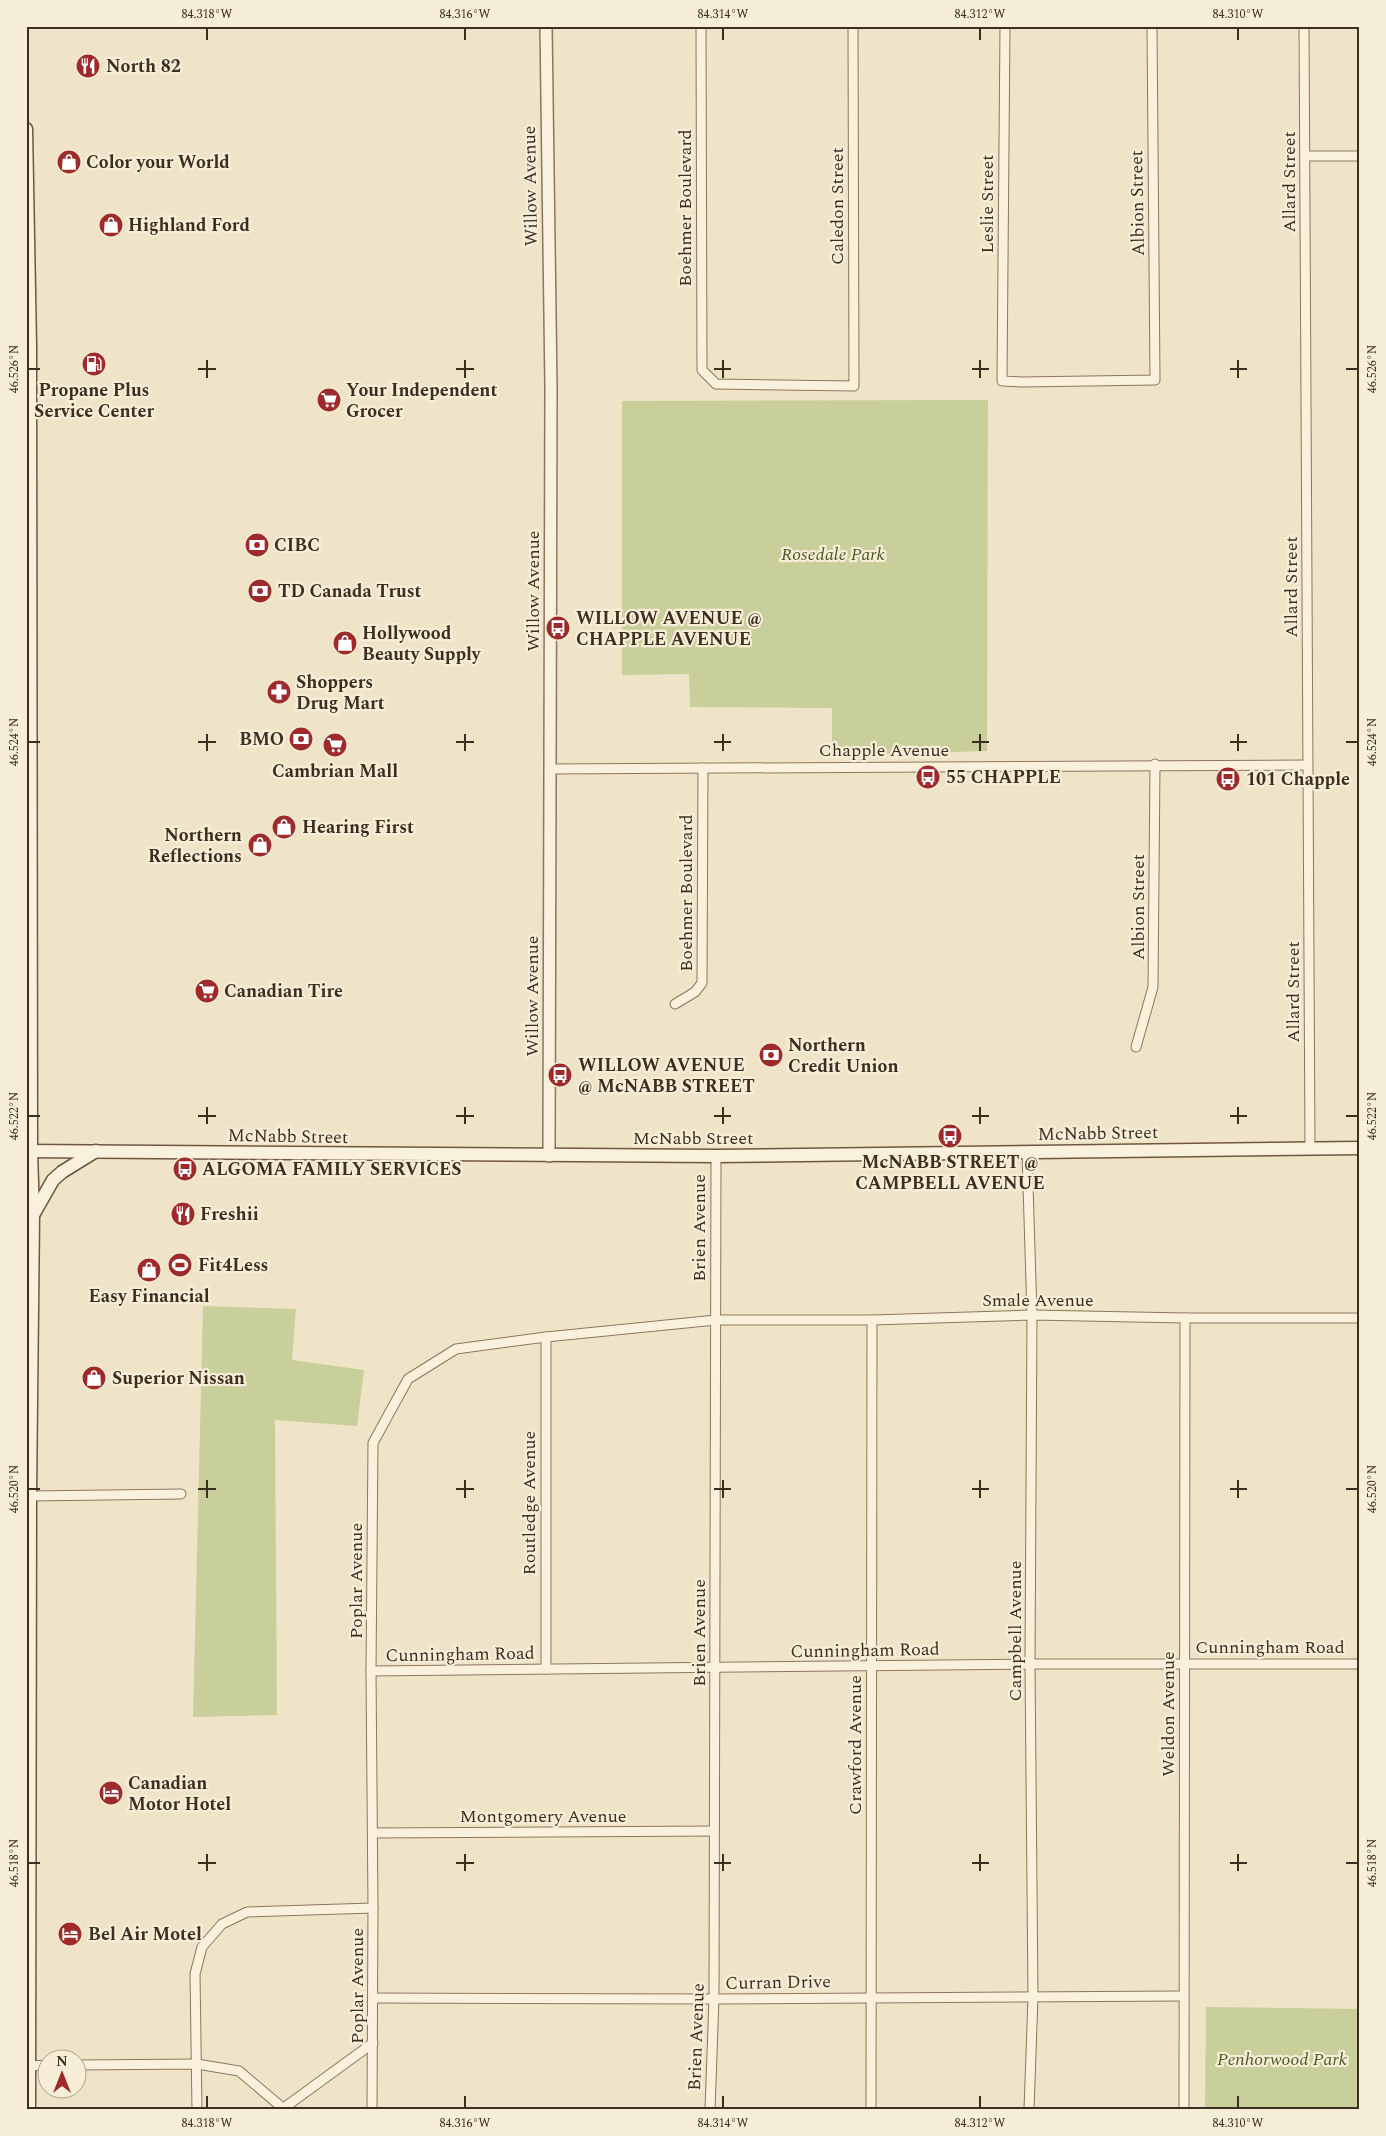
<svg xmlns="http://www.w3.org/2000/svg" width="1386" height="2136" font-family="Spectral,serif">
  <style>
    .green { fill: #c9cf9b }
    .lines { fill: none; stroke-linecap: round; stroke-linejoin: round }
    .minor-casing { stroke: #8d765c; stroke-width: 11 }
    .tertiary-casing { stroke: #8d765c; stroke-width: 14 }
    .secondary-casing { stroke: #6f573f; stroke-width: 15 }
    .minor { stroke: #faf1dc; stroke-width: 9 }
    .tertiary { stroke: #faf1dc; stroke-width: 11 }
    .secondary { stroke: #faf1dc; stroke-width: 12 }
    .ticks { fill: none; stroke: #3d2e20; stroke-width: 2 }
    .labels { text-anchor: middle; stroke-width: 4.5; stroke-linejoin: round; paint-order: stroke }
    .poi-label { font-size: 18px; font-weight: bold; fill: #3d2e20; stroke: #f7eed8; text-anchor: start }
    .street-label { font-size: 18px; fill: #3d2e20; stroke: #f7eed8 }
    .park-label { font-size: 18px; font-style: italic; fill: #4d5a26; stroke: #f7eed8 }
    .neatline { fill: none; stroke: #3d2e20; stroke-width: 2 }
    .ticks-label { font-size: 12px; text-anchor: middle; fill: #3d2e20 }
  </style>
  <rect width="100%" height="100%" fill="#f0e4c8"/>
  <g class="green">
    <polygon points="988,400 987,751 832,756 832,708 690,707 689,674 622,675 622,401"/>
    <polygon points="203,1306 296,1309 292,1360 364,1370 357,1426 275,1420 277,1715 193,1717"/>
    <polygon points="1206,2007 1360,2009 1360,2110 1205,2110"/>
  </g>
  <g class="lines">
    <defs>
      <g id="minor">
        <polyline points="701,26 702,370 716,384 854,386 853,26"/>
        <polyline points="1005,26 1002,381 1022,382 1155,380 1152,26"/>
        <polyline points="1304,26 1310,1148"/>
        <polyline points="1305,156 1360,156"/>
        <polyline points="550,769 1307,765"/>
        <polyline points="675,1004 695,992 702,983 703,768"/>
        <polyline points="1136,1047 1153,987 1155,764"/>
        <polyline points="1027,1152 1032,1315 1030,1664 1033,1997 1029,2110"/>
        <polyline points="30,1496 181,1494"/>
        <polyline points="546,1669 546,1337"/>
        <polyline points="371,1671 1030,1664 1360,1664"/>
        <polyline points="373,1833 714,1831"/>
        <polyline points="373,1998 714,1999 1183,1996"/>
        <polyline points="78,2065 197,2064 239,2071 285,2110"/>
        <polyline points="29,2066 48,2065"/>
        <polyline points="197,2110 195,1974 202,1947 222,1924 247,1912 373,1908"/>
        <polyline points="281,2110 373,2043"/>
        <polyline points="372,2110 373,1908 371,1671 373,1443 408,1379 456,1349 546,1337 716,1320 872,1320 1032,1315 1185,1318 1360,1318"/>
        <polyline points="710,2110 714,1999 716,1156"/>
        <polyline points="871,2110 872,1320"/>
        <polyline points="1184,2110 1185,1318"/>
      </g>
      <polyline id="tertiary" points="546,26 551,387 549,1156"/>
      <g id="secondary">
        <polyline points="26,129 30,345 31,1151 33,1215 30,1496 29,2110"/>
        <polyline points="26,1151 716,1156 1360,1148"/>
        <polyline points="33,1215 53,1180 62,1172 96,1151"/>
      </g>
    </defs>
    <use href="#minor" class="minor-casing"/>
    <use href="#tertiary" class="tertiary-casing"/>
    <use href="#secondary" class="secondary-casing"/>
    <use href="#minor" class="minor"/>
    <use href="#tertiary" class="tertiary"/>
    <use href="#secondary" class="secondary"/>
  </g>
  <path class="ticks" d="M207 28V40M465 28V40M723 28V40M980 28V40M1238 28V40M207 360V378M465 360V378M723 360V378M980 360V378M1238 360V378M28 369H40M198 369H216M456 369H474M714 369H731M972 369H989M1230 369H1247M1346 369H1358M207 734V751M465 734V751M723 734V751M980 734V751M1238 734V751M28 742H40M198 742H216M456 742H474M714 742H731M972 742H989M1230 742H1247M1346 742H1358M207 1107V1124M465 1107V1124M723 1107V1124M980 1107V1124M1238 1107V1124M28 1116H40M198 1116H216M456 1116H474M714 1116H731M972 1116H989M1230 1116H1247M1346 1116H1358M207 1480V1498M465 1480V1498M723 1480V1498M980 1480V1498M1238 1480V1498M28 1489H40M198 1489H216M456 1489H474M714 1489H731M972 1489H989M1230 1489H1247M1346 1489H1358M207 1854V1871M465 1854V1871M723 1854V1871M980 1854V1871M1238 1854V1871M28 1863H40M198 1863H216M456 1863H474M714 1863H731M972 1863H989M1230 1863H1247M1346 1863H1358M207 2096V2108M465 2096V2108M723 2096V2108M980 2096V2108M1238 2096V2108"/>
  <defs>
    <symbol id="restaurant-disc" viewBox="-11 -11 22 22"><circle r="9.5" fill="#9e2a2b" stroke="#f7eed8"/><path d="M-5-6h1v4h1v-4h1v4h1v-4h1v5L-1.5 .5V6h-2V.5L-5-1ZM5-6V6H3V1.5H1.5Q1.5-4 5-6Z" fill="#fff"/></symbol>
    <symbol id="shop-disc" viewBox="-11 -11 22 22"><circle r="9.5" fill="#9e2a2b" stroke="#f7eed8"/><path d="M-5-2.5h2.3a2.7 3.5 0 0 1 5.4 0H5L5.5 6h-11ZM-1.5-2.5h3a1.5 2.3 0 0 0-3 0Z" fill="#fff"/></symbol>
    <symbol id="fuel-disc" viewBox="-11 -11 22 22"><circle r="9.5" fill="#9e2a2b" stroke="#f7eed8"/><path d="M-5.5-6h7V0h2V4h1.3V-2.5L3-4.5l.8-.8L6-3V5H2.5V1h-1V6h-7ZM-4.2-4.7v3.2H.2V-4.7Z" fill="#fff"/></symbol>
    <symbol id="supermarket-disc" viewBox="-11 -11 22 22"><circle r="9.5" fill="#9e2a2b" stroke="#f7eed8"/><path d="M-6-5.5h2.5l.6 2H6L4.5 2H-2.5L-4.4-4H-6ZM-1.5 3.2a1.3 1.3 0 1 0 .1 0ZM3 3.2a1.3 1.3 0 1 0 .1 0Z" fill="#fff"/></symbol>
    <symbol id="bank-disc" viewBox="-11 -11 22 22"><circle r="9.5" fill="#9e2a2b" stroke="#f7eed8"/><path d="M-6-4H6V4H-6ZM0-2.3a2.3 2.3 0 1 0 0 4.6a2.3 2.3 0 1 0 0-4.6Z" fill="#fff"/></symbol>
    <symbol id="bus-disc" viewBox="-11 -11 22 22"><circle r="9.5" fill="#9e2a2b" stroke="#f7eed8"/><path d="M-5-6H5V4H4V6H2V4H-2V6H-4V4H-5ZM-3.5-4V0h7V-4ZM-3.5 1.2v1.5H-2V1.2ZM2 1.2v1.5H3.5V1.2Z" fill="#fff"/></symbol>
    <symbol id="pharmacy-disc" viewBox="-11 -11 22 22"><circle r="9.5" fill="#9e2a2b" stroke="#f7eed8"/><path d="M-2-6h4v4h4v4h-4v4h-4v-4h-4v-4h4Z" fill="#fff"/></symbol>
    <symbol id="stadium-disc" viewBox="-11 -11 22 22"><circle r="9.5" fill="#9e2a2b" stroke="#f7eed8"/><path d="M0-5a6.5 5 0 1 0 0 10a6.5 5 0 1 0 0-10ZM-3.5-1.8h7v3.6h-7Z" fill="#fff"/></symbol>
    <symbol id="hotel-disc" viewBox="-11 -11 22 22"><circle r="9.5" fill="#9e2a2b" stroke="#f7eed8"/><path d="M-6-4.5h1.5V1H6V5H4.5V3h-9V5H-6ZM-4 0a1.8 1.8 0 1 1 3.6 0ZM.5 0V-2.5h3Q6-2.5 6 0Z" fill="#fff"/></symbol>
  </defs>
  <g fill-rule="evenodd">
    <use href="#restaurant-disc" x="74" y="52" width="28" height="28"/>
    <use href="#shop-disc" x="55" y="148" width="28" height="28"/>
    <use href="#shop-disc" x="97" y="211" width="28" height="28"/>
    <use href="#fuel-disc" x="80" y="350" width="28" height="28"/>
    <use href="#supermarket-disc" x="315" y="386" width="28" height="28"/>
    <use href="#bank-disc" x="243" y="531" width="28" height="28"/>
    <use href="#bank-disc" x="246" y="577" width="28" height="28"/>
    <use href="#bus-disc" x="544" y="614" width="28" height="28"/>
    <use href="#shop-disc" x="331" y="629" width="28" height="28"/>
    <use href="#pharmacy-disc" x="265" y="678" width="28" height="28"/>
    <use href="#bank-disc" x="287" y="725" width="28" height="28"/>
    <use href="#supermarket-disc" x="321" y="731" width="28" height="28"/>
    <use href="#bus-disc" x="914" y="763" width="28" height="28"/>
    <use href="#bus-disc" x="1214" y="765" width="28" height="28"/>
    <use href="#shop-disc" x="270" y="813" width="28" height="28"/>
    <use href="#shop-disc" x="246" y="831" width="28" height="28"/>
    <use href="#supermarket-disc" x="193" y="977" width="28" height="28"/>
    <use href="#bank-disc" x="757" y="1041" width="28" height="28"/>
    <use href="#bus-disc" x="546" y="1061" width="28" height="28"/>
    <use href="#bus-disc" x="936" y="1122" width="28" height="28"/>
    <use href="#bus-disc" x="171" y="1155" width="28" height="28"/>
    <use href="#restaurant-disc" x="169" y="1200" width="28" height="28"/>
    <use href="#stadium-disc" x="166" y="1251" width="28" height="28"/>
    <use href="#shop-disc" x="135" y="1256" width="28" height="28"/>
    <use href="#shop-disc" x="80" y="1364" width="28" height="28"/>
    <use href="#hotel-disc" x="97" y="1779" width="28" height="28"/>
    <use href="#hotel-disc" x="56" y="1920" width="28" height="28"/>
  </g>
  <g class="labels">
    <g class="poi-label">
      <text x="106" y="72">North 82</text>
      <text x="86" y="168">Color your World</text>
      <text x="128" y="231">Highland Ford</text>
      <text x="94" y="396" text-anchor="middle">Propane Plus<tspan x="94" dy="21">Service Center</tspan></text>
      <text x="346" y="396">Your Independent<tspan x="346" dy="21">Grocer</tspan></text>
      <text x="274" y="551">CIBC</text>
      <text x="278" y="597">TD Canada Trust</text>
      <text x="576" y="624">WILLOW AVENUE @<tspan x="576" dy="21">CHAPPLE AVENUE</tspan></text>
      <text x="362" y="639">Hollywood<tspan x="362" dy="21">Beauty Supply</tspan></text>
      <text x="296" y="688">Shoppers<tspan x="296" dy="21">Drug Mart</tspan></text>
      <text x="284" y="745" text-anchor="end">BMO</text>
      <text x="335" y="777" text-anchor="middle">Cambrian Mall</text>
      <text x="946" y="783">55 CHAPPLE</text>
      <text x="1246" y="785">101 Chapple</text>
      <text x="302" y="833">Hearing First</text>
      <text x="242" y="841" text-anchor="end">Northern<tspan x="242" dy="21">Reflections</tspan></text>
      <text x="224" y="997">Canadian Tire</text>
      <text x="788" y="1051">Northern<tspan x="788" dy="21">Credit Union</tspan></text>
      <text x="578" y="1071">WILLOW AVENUE<tspan x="578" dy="21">@ McNABB STREET</tspan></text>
      <text x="950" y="1168" text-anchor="middle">McNABB STREET @<tspan x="950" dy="21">CAMPBELL AVENUE</tspan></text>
      <text x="202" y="1175">ALGOMA FAMILY SERVICES</text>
      <text x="200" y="1220">Freshii</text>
      <text x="198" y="1271">Fit4Less</text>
      <text x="149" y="1302" text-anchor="middle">Easy Financial</text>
      <text x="112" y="1384">Superior Nissan</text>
      <text x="128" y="1789">Canadian<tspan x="128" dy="21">Motor Hotel</tspan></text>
      <text x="88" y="1940">Bel Air Motel</text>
    </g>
    <g class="street-label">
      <text transform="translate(1289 182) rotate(-90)" y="6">Allard Street</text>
      <text transform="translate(530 186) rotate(-91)" y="6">Willow Avenue</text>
      <text transform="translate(1137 203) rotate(-91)" y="6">Albion Street</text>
      <text transform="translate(987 204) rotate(-90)" y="6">Leslie Street</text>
      <text transform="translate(837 206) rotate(-90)" y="6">Caledon Street</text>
      <text transform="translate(685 208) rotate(-90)" y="6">Boehmer Boulevard</text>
      <text transform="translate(1291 587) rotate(-90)" y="6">Allard Street</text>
      <text transform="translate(533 591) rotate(-90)" y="6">Willow Avenue</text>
      <text x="884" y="756">Chapple Avenue</text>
      <text transform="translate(686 893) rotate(-90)" y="6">Boehmer Boulevard</text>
      <text transform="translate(1138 907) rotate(-90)" y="6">Albion Street</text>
      <text transform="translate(1293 992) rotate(-90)" y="6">Allard Street</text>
      <text transform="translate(532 996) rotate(-90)" y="6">Willow Avenue</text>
      <text transform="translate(1098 1133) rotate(-1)" y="6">McNabb Street</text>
      <text transform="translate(288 1136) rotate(1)" y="6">McNabb Street</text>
      <text x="693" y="1144">McNabb Street</text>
      <text transform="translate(699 1228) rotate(-90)" y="6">Brien Avenue</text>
      <text x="1038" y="1306">Smale Avenue</text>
      <text transform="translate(529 1503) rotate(-90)" y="6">Routledge Avenue</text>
      <text transform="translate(356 1581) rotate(-90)" y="6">Poplar Avenue</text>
      <text transform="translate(1015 1631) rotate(-90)" y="6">Campbell Avenue</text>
      <text transform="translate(699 1633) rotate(-90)" y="6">Brien Avenue</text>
      <text x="1270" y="1653">Cunningham Road</text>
      <text transform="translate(865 1650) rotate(-1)" y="6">Cunningham Road</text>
      <text transform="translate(460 1654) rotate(-1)" y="6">Cunningham Road</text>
      <text transform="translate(1168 1714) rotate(-90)" y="6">Weldon Avenue</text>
      <text transform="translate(855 1745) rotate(-90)" y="6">Crawford Avenue</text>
      <text x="543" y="1822">Montgomery Avenue</text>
      <text transform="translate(778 1982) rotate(-1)" y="6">Curran Drive</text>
      <text transform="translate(357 1986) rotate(-90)" y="6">Poplar Avenue</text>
      <text transform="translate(696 2037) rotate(-88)" y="6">Brien Avenue</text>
    </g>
    <g class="park-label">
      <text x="833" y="560">Rosedale Park</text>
      <text x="1282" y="2065">Penhorwood Park</text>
    </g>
  </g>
  <rect width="1386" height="2136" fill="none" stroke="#f7eed8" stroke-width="55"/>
  <g transform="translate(62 2074)"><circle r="24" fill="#f7eed8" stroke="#ada18e"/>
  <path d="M0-4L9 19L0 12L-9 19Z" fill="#9e2a2b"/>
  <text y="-8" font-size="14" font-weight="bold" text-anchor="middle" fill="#3d2e20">N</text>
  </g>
  <rect x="28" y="28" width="1330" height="2080" class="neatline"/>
  <g class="ticks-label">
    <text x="207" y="18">84.318°W</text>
    <text x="465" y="18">84.316°W</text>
    <text x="723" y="18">84.314°W</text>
    <text x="980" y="18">84.312°W</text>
    <text x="1238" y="18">84.310°W</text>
    <text transform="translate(14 369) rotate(-90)" y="4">46.526°N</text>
    <text transform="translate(1372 369) rotate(-90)" y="4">46.526°N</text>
    <text transform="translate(14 742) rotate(-90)" y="4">46.524°N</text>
    <text transform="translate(1372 742) rotate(-90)" y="4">46.524°N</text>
    <text transform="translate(14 1116) rotate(-90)" y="4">46.522°N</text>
    <text transform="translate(1372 1116) rotate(-90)" y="4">46.522°N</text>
    <text transform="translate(14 1489) rotate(-90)" y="4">46.520°N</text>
    <text transform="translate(1372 1489) rotate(-90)" y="4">46.520°N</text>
    <text transform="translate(14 1863) rotate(-90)" y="4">46.518°N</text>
    <text transform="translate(1372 1863) rotate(-90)" y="4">46.518°N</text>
    <text x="207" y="2127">84.318°W</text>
    <text x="465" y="2127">84.316°W</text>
    <text x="723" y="2127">84.314°W</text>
    <text x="980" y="2127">84.312°W</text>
    <text x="1238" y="2127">84.310°W</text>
  </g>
</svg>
